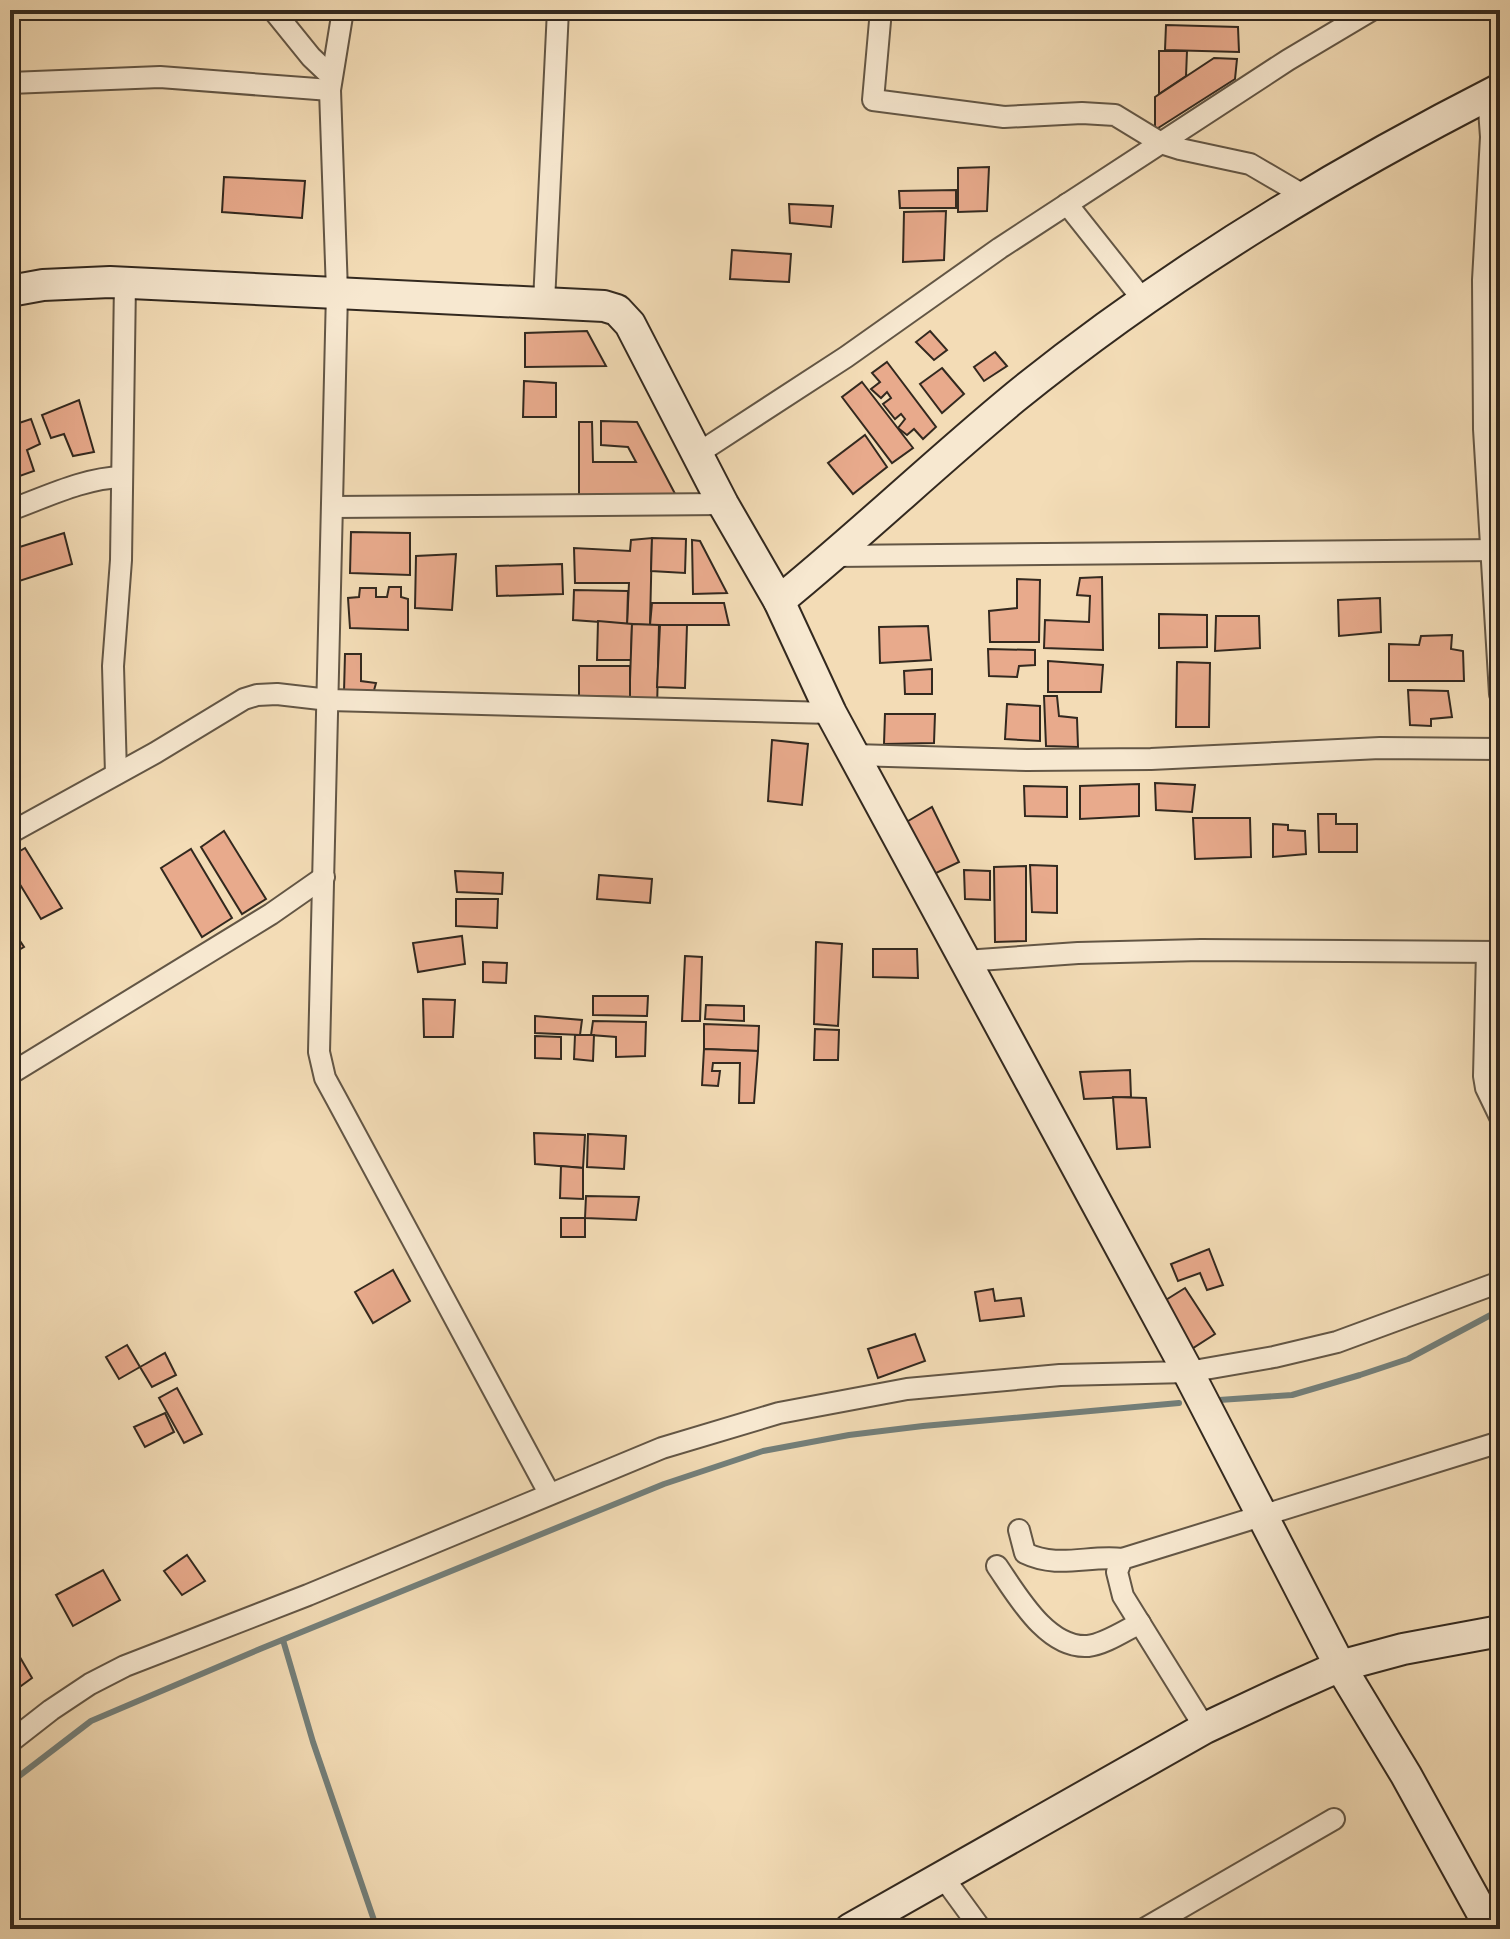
<svg xmlns="http://www.w3.org/2000/svg" width="1510" height="1939" font-family="'IM FELL DW Pica',serif">
  <style>
    .lines { fill: none; stroke-linecap: round; stroke-linejoin: round }
    .stream { stroke: #737f7a; stroke-width: 6 }
    .building { fill: #e8aa8c; stroke: #33291f; stroke-width: 2 }
    .street-casing { stroke: #635645; stroke-width: 24 }
    .secondary-casing { stroke: #33291f; stroke-width: 34 }
    .street { stroke: #f7e8d0; stroke-width: 20 }
    .secondary { stroke: #f7e8d0; stroke-width: 30 }
  </style>
  <rect width="100%" height="100%" fill="#f3dcb6"/>
  <filter id="stains"><feTurbulence type="fractalNoise" baseFrequency=".0025" numOctaves="4"/><feColorMatrix values="0 0 0 0 .2 0 0 0 0 .09 0 0 0 0 .02 0 0 0 .5 -.17"/></filter>
  <radialGradient id="worn" r=".72"><stop offset=".6" stop-color="#630" stop-opacity="0"/><stop offset="1" stop-color="#630" stop-opacity=".3"/></radialGradient>
  <g class="lines">
    <g class="stream">
      <polyline points="1219,1400 1292,1395 1360,1375 1408,1359 1500,1310"/>
      <polyline points="283,1640 313,1742 377,1929"/>
      <polyline points="10,1783 91,1721 260,1649 664,1484 763,1451 849,1435 923,1426 1179,1403"/>
    </g>
  </g>
  <g class="building">
    <polygon points="1166,25 1238,27 1239,52 1165,50"/>
    <polygon points="1159,51 1187,51 1186,76 1159,94"/>
    <polygon points="1214,58 1237,59 1235,79 1155,130 1155,97"/>
    <polygon points="989,167 987,211 958,212 958,168"/>
    <polygon points="224,177 305,181 302,218 222,212"/>
    <polygon points="956,190 956,208 900,208 899,191"/>
    <polygon points="789,204 833,206 831,227 790,223"/>
    <polygon points="946,211 944,260 903,262 904,212"/>
    <polygon points="732,250 791,254 789,282 730,279"/>
    <polygon points="587,331 606,366 525,367 525,333"/>
    <polygon points="930,331 947,350 934,360 916,342"/>
    <polygon points="995,352 1007,366 984,381 974,367"/>
    <polygon points="887,362 936,427 923,439 914,429 907,435 898,428 905,419 901,414 895,419 883,404 891,398 887,392 881,398 871,389 880,382 872,373"/>
    <polygon points="942,368 964,394 942,413 920,384"/>
    <polygon points="524,381 556,383 556,417 523,417"/>
    <polygon points="862,382 913,448 892,463 842,397"/>
    <polygon points="79,400 94,452 73,456 64,434 51,438 42,415"/>
    <polygon points="31,419 40,444 27,450 34,471 14,478 10,469 10,426"/>
    <polygon points="601,421 637,422 681,505 579,503 579,422 592,422 593,462 636,462 628,447 601,445"/>
    <polygon points="865,435 887,467 853,494 828,463"/>
    <polygon points="351,532 410,533 410,575 350,573"/>
    <polygon points="64,533 72,564 10,584 10,550"/>
    <polygon points="652,538 650,625 627,624 629,583 575,583 574,548 630,551 631,540"/>
    <polygon points="652,538 686,539 685,573 651,571"/>
    <polygon points="692,540 700,541 727,593 693,594"/>
    <polygon points="456,554 452,610 415,608 416,556"/>
    <polygon points="562,564 563,594 497,596 496,566"/>
    <polygon points="1102,577 1103,650 1044,648 1045,620 1089,622 1090,596 1077,595 1080,578"/>
    <polygon points="1017,579 1040,580 1039,642 990,642 989,611 1017,608"/>
    <polygon points="389,587 401,587 401,597 408,599 408,630 350,628 348,598 359,597 360,588 376,588 376,597 387,597"/>
    <polygon points="574,590 628,591 627,624 573,620"/>
    <polygon points="1380,598 1381,632 1339,636 1338,600"/>
    <polygon points="652,603 724,603 729,625 650,625"/>
    <polygon points="1159,614 1207,615 1207,647 1159,648"/>
    <polygon points="1216,616 1259,616 1260,648 1215,651"/>
    <polygon points="598,621 632,624 631,660 597,660"/>
    <polygon points="632,624 659,625 657,709 629,708"/>
    <polygon points="660,625 687,625 685,688 657,687"/>
    <polygon points="928,626 931,660 880,663 879,627"/>
    <polygon points="1452,635 1451,649 1463,651 1464,681 1389,681 1389,644 1419,645 1421,636"/>
    <polygon points="988,649 1035,650 1035,665 1019,666 1017,677 989,676"/>
    <polygon points="345,654 361,654 361,681 376,683 373,694 344,692"/>
    <polygon points="1048,661 1103,665 1101,692 1048,692"/>
    <polygon points="1177,662 1210,663 1209,727 1176,727"/>
    <polygon points="579,666 630,666 630,697 579,696"/>
    <polygon points="932,669 932,694 905,694 904,671"/>
    <polygon points="1408,690 1448,691 1452,717 1431,719 1431,726 1410,725"/>
    <polygon points="1044,696 1057,696 1059,716 1077,718 1078,747 1046,746"/>
    <polygon points="1007,704 1040,706 1040,741 1005,739"/>
    <polygon points="885,714 935,714 934,743 884,744"/>
    <polygon points="772,740 808,744 802,805 768,801"/>
    <polygon points="1155,783 1195,785 1192,812 1156,810"/>
    <polygon points="1139,784 1139,816 1080,819 1080,786"/>
    <polygon points="1024,786 1067,787 1067,817 1025,816"/>
    <polygon points="932,807 959,862 932,875 903,824"/>
    <polygon points="1318,814 1336,814 1336,824 1357,824 1357,852 1319,852"/>
    <polygon points="1193,818 1250,818 1251,857 1195,859"/>
    <polygon points="1273,824 1288,825 1288,830 1305,831 1306,854 1273,857"/>
    <polygon points="224,831 266,899 242,914 201,847"/>
    <polygon points="25,848 62,908 41,919 10,868 10,857"/>
    <polygon points="191,849 232,918 202,937 161,868"/>
    <polygon points="1030,865 1057,866 1057,913 1032,912"/>
    <polygon points="1026,866 1026,941 995,942 994,867"/>
    <polygon points="964,870 990,871 990,900 965,899"/>
    <polygon points="455,871 503,873 502,894 457,892"/>
    <polygon points="599,875 652,879 650,903 597,899"/>
    <polygon points="456,899 498,899 497,928 456,926"/>
    <polygon points="10,926 24,947 10,955"/>
    <polygon points="462,936 465,964 418,972 413,943"/>
    <polygon points="816,942 842,944 838,1026 814,1024"/>
    <polygon points="873,949 917,949 918,978 873,977"/>
    <polygon points="685,956 702,957 700,1021 682,1021"/>
    <polygon points="483,962 507,963 506,983 483,982"/>
    <polygon points="593,996 648,996 647,1016 593,1015"/>
    <polygon points="423,999 455,1000 453,1037 424,1037"/>
    <polygon points="706,1005 744,1006 744,1021 705,1019"/>
    <polygon points="535,1016 582,1020 580,1035 535,1033"/>
    <polygon points="593,1021 646,1022 645,1056 616,1057 616,1037 591,1035"/>
    <polygon points="704,1024 759,1026 758,1051 704,1049"/>
    <polygon points="815,1029 839,1030 838,1060 814,1060"/>
    <polygon points="575,1035 594,1035 593,1061 574,1059"/>
    <polygon points="535,1036 561,1037 561,1059 535,1058"/>
    <polygon points="704,1049 758,1051 754,1103 739,1103 740,1063 713,1063 712,1071 720,1071 718,1086 702,1085"/>
    <polygon points="1130,1070 1131,1097 1084,1099 1080,1072"/>
    <polygon points="1113,1097 1146,1098 1150,1147 1117,1149"/>
    <polygon points="534,1133 585,1135 583,1168 535,1164"/>
    <polygon points="588,1134 626,1136 624,1169 587,1167"/>
    <polygon points="561,1166 583,1168 583,1199 560,1198"/>
    <polygon points="586,1196 639,1197 636,1220 585,1218"/>
    <rect x="561" y="1218" width="24" height="19"/>
    <polygon points="1209,1249 1223,1285 1207,1290 1200,1273 1178,1281 1171,1264"/>
    <polygon points="393,1270 410,1301 373,1323 355,1292"/>
    <polygon points="1185,1288 1215,1334 1190,1350 1161,1303"/>
    <polygon points="993,1289 995,1301 1021,1298 1024,1316 980,1321 975,1292"/>
    <polygon points="915,1334 925,1361 878,1378 868,1349"/>
    <polygon points="127,1345 140,1367 119,1379 106,1357"/>
    <polygon points="165,1353 176,1375 152,1387 140,1367"/>
    <polygon points="177,1388 202,1434 184,1443 159,1398"/>
    <polygon points="165,1413 174,1432 145,1447 134,1427"/>
    <polygon points="187,1555 205,1581 182,1595 164,1571"/>
    <polygon points="103,1570 120,1600 73,1626 56,1595"/>
    <polygon points="10,1640 32,1678 14,1691 10,1684"/>
  </g>
  <g class="lines">
    <defs>
      <g id="street">
        <polyline points="273,10 311,57 331,76"/>
        <polyline points="343,10 330,90 337,292 319,1052 325,1078 337,1100 549,1493"/>
        <polyline points="881,10 873,100 1004,117 1082,113 1115,115 1161,143 1180,149 1250,164 1303,195"/>
        <polyline points="10,83 160,77 330,90"/>
        <polyline points="1488,95 1491,137 1483,280 1484,429 1500,694"/>
        <polyline points="1067,204 1144,301"/>
        <polyline points="544,302 558,10"/>
        <polyline points="697,454 846,357 1000,248 1288,60 1372,10"/>
        <polyline points="332,507 723,504"/>
        <path d="M10 510C46 497 84 478 122 477"/>
        <polyline points="834,556 1500,550"/>
        <polyline points="854,755 1027,760 1151,759 1380,748 1500,749"/>
        <polyline points="116,774 113,666 121,560 125,282"/>
        <polyline points="10,833 155,753 244,699 257,695 277,694 329,700 831,713"/>
        <polyline points="1487,952 1484,1076 1486,1088 1500,1117"/>
        <polyline points="965,961 1078,953 1201,950 1500,952"/>
        <polyline points="10,1074 271,914 324,877"/>
        <path d="M1019 1530 1025 1553C1058 1569 1088 1555 1122 1559"/>
        <path d="M997 1566C1017 1595 1047 1649 1088 1646 1105 1644 1124 1631 1140 1623"/>
        <polyline points="1205,1728 1123,1596 1117,1572 1122,1559 1500,1442"/>
        <polyline points="10,1742 51,1710 90,1684 125,1666 308,1595 662,1448 779,1413 907,1389 1060,1375 1188,1372 1274,1357 1337,1342 1500,1282"/>
        <polyline points="943,1877 981,1929"/>
        <polyline points="1144,1929 1334,1819"/>
      </g>
      <g id="secondary">
        <polyline points="10,291 43,285 110,282 604,306 617,310 630,324 723,504 779,601 831,713 1188,1372 1340,1666 1406,1775 1491,1929"/>
        <path d="M779 601C859 536 934 464 1014 398 1163 277 1329 176 1500 89"/>
        <polyline points="850,1929 1205,1728 1284,1691 1340,1666 1403,1649 1500,1631"/>
      </g>
    </defs>
    <use href="#street" class="street-casing"/>
    <use href="#secondary" class="secondary-casing"/>
    <use href="#street" class="street"/>
    <use href="#secondary" class="secondary"/>
  </g>
  <rect width="1510" height="1939" fill="none" stroke="#f3dcb6" stroke-width="40"/>
  <rect x="12" y="12" width="1486" height="1915" fill="none" stroke="#33291f" stroke-width="4"/>
  <rect x="20" y="20" width="1470" height="1899" fill="none" stroke="#33291f" stroke-width="2"/>
  <rect width="100%" height="100%" filter="url(#stains)"/>
  <rect width="100%" height="100%" fill="url(#worn)"/>
</svg>
